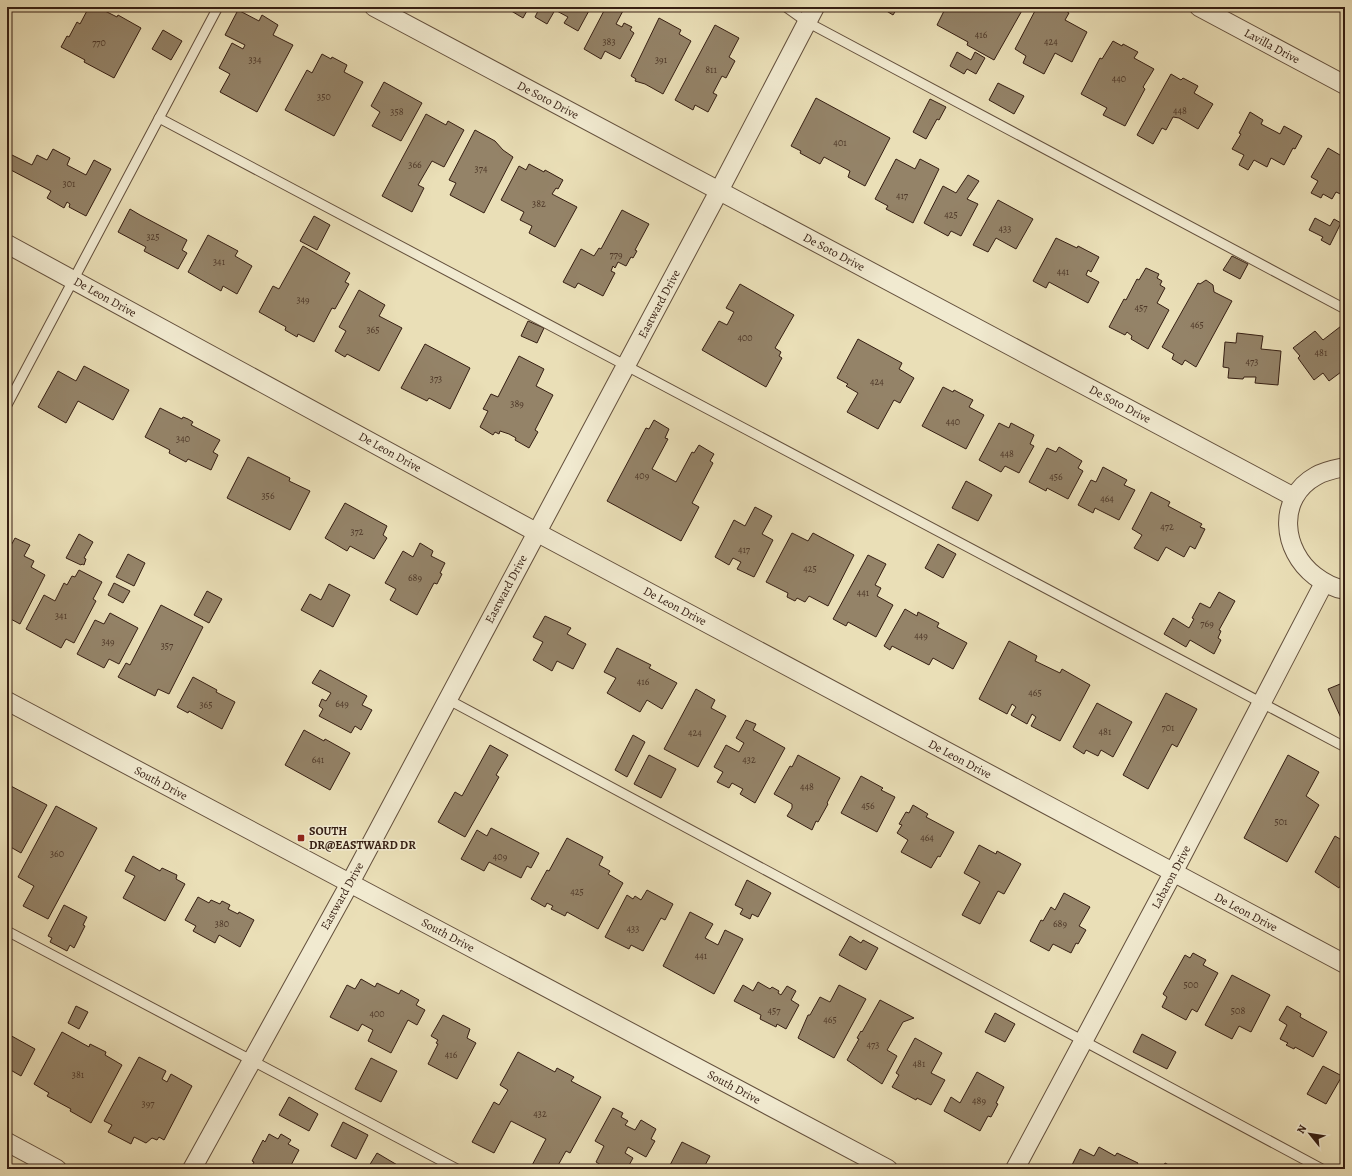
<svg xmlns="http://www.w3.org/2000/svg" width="1352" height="1176" font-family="Alegreya,serif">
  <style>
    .building { fill: #948368; stroke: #361f13 }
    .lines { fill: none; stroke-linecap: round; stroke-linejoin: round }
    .service-casing { stroke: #634f3c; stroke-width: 11 }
    .minor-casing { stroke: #634f3c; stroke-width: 20 }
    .service { stroke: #f1ead0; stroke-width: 9 }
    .minor { stroke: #f1ead0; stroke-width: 18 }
    .poi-dot { fill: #8f2418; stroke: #f1ead0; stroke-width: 1.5 }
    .labels { text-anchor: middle; stroke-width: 3; stroke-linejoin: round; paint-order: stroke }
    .number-label { font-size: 10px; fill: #4e3828 }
    .street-label { font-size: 12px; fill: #361f13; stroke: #f1ead0 }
    .poi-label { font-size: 12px; font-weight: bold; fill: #361f13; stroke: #f1ead0; text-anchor: start }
  </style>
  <rect width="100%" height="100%" fill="#eadfb7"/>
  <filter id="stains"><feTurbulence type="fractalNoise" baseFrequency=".005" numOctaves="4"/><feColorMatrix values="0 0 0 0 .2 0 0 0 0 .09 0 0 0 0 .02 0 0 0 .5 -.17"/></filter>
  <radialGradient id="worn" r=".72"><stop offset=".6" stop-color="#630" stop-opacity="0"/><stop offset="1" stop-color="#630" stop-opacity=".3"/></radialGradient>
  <g class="building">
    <polygon points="89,7 97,7 117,17 118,15 141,28 114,78 84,62 85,60 61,47 67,36 69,37 77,22 80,24"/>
    <polygon points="509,7 529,7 523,18 508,9"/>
    <polygon points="540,7 591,7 578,31 564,23 568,17 555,10 547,24 535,17"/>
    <polygon points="606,7 625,7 616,24 622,27 624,23 632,27 630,30 634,33 620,59 605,51 601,59 584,49"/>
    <polygon points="880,7 898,7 893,15"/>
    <polygon points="946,7 1024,7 994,60 967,45 968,42 937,25"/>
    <polygon points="1037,7 1059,7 1069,13 1065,20 1087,32 1072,62 1055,53 1044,74 1023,63 1026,56 1015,49"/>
    <polygon points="238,10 259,21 262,15 278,25 273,35 293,45 257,112 220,92 230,74 219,68 232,43 243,49 245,45 225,35"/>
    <polygon points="659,18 681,30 679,34 691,41 663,94 645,84 635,81 636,79 631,76"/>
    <polygon points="715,25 739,38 729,57 735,61 726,78 722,76 713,93 717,95 708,112 695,105 693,110 675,100"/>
    <polygon points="163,30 182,41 171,60 152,49"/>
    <polygon points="1113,41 1122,46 1123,44 1138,52 1134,58 1154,69 1143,87 1145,89 1125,126 1103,115 1107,108 1081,94 1100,58 1102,59"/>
    <polygon points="957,52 971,60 975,52 985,58 976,74 967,69 964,74 950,66"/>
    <polygon points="322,54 331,59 332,57 347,65 344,72 363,82 334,136 285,110 307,70 312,73"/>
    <polygon points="1171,74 1181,80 1183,78 1198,86 1194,93 1213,104 1198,129 1179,118 1173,117 1166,130 1162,128 1153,144 1137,135"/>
    <polygon points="384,82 422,103 401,141 372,126 380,112 371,106"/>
    <polygon points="998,83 1024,96 1014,114 989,100"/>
    <polygon points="816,98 890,138 865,186 848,177 850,171 824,157 820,164 800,153 801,151 791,146"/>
    <polygon points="930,99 946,107 939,120 937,119 926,139 913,132"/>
    <polygon points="1250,112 1263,120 1261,124 1280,134 1284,126 1302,136 1295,149 1293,148 1284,165 1271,158 1267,167 1254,160 1248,170 1239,165 1244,155 1232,149 1241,134 1239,133"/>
    <polygon points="426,114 446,125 448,121 464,130 444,167 432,161 418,185 424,188 412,212 382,196"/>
    <polygon points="475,130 495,141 503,150 513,157 484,213 450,195 456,183 449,180"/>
    <polygon points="1328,148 1345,158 1345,196 1336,192 1332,199 1323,194 1321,198 1311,193 1318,181 1311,177"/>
    <polygon points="53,149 70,158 67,165 86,175 94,160 111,169 86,216 69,207 70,204 67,202 64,208 47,198 51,191 7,168 8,153 32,165 37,155 47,160"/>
    <polygon points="896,159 915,169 920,159 939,169 913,223 886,209 888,206 875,199"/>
    <polygon points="529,164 544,172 545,170 563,180 558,189 556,188 552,194 577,207 555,247 529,233 532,226 520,220 524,212 501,200 519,166 526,170"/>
    <polygon points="968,175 979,181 967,199 978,204 961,236 951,231 948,236 924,223 943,186 956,193"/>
    <polygon points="998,200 1033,219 1016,249 996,238 988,252 973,245"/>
    <polygon points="130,209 140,215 187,240 182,250 187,253 178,269 144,251 146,247 118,232"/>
    <polygon points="622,210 649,224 635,250 637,251 633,258 631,257 626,266 618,262 615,268 613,266 611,271 615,273 603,296 578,283 575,288 563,282 581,249 594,256 599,248 601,249"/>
    <polygon points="314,216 330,225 317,250 300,241"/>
    <polygon points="1315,218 1330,226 1334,219 1341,223 1330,245 1321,240 1323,237 1309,230"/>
    <polygon points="208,235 238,251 235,256 252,266 237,294 223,286 221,291 188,272"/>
    <polygon points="1056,238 1077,248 1078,246 1099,257 1091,272 1088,270 1086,275 1099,282 1088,303 1049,282 1046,288 1033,281"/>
    <polygon points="303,246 350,273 345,282 349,284 335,309 332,308 314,342 298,334 297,337 285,330 286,327 259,312 273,286 279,289"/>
    <polygon points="1232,256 1248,264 1240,279 1223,270"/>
    <polygon points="1146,268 1159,274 1157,278 1162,281 1160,285 1165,288 1157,303 1169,310 1148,349 1131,339 1132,336 1127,332 1125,335 1109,327 1124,299 1126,300 1137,279 1139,280"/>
    <polygon points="1206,280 1213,285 1214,292 1232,301 1196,367 1185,360 1182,365 1172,359 1174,354 1162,347 1198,283 1200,284"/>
    <polygon points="740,284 794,315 775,348 781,352 779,356 782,358 766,387 702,350 719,321 727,325 734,312 726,308"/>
    <polygon points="359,290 385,305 379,316 402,328 379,371 347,354 345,357 335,351 346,331 339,327"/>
    <polygon points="528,321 544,328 537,343 521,336"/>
    <polygon points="1345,323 1345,361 1343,362 1345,364 1345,369 1329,381 1323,373 1314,380 1298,358 1300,356 1293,348 1315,331 1323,340"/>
    <polygon points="1237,333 1263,336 1261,349 1281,351 1278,385 1255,383 1256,377 1244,377 1243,379 1228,378 1229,368 1223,367 1225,342 1236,343"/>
    <polygon points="858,339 902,363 899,369 914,378 900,403 894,400 878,429 847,412 858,393 846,386 848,384 837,378"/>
    <polygon points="425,344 470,368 450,409 429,398 427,401 401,388"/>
    <polygon points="519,356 544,369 536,386 553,395 535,430 538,432 529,448 515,440 516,438 509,434 500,431 499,434 495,432 493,435 480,427 488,411 483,409 491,394 498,397"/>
    <polygon points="84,366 129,390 113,420 78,401 66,423 38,407 58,371 76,381"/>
    <polygon points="943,387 953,392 954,390 973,400 969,407 984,415 966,449 922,426"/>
    <polygon points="160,408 182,419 183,417 188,419 193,422 191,425 220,440 213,452 218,455 211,470 188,459 186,462 169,453 170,450 145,437"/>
    <polygon points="654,420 669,429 665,438 668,439 652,469 676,482 692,452 694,453 699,445 714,454 710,461 713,463 692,503 699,507 681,541 607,501 646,428 649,429"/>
    <polygon points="999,423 1009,428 1011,423 1034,435 1030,444 1034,446 1019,473 1005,466 1001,472 979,460"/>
    <polygon points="1059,447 1082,461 1078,468 1083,471 1068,499 1047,488 1046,491 1029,482 1047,448 1056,452"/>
    <polygon points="248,457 290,478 289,481 310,491 290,530 227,498"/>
    <polygon points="1103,467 1127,480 1124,485 1135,490 1119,520 1095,508 1093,513 1078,505 1091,480 1096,482"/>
    <polygon points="966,481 992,495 978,521 952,508"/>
    <polygon points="1151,492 1170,502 1168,506 1202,524 1200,527 1205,529 1195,549 1190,546 1184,557 1166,547 1158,561 1134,548 1142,535 1132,529"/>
    <polygon points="345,503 387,526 383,535 387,538 374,559 350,546 347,551 325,538"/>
    <polygon points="755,507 772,516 762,534 773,540 754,577 737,569 741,562 733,558 729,565 715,557 734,520 745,526"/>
    <polygon points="792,533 808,541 813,533 854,555 828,606 809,596 805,602 797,598 795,601 787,597 788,593 766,582"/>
    <polygon points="79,534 93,542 84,558 86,559 84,565 82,564 81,565 66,558"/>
    <polygon points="15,538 30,545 24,556 34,561 31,567 45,575 20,624 7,617 7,553"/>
    <polygon points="420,543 433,551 431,556 445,563 440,573 442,574 437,584 434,583 417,615 390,600 396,589 385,583 403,551 413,557"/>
    <polygon points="938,544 956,554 943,578 925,568"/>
    <polygon points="128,554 145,563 134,586 116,577"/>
    <polygon points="868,555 886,564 875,585 881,588 877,596 893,605 876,637 848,622 846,626 833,619"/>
    <polygon points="79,570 102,582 93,599 96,601 74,643 66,639 61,648 26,629 44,595 55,601 64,583 67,585 72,576 75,577"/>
    <polygon points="114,583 130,591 123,603 108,595"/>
    <polygon points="329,584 350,595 333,627 301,610 310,594 321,600"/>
    <polygon points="207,591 222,599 209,623 194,615"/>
    <polygon points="1219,592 1235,601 1219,630 1221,631 1218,638 1221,640 1214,654 1190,640 1186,647 1164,634 1173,618 1189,628 1194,619 1192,618 1200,603 1210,608"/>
    <polygon points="161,605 203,627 169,694 158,689 155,696 118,677 126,663 130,665"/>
    <polygon points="905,609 917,616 918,612 939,623 937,627 967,643 953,669 933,658 929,665 892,646 890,650 884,646"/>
    <polygon points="110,613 138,628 119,664 109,659 104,668 77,654 95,620 104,624"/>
    <polygon points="545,616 571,628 567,634 586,644 573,669 557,661 552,671 533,660 543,642 533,637"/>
    <polygon points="1009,641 1037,656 1035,661 1060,673 1062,669 1090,685 1060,741 1031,726 1036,717 1032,714 1027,724 1011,715 1016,707 1012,704 1007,714 979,699"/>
    <polygon points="617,648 651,665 649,668 677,683 662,709 647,700 640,712 607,693 616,678 604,672"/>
    <polygon points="320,670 367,696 362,705 372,710 361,730 355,726 351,733 319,716 323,709 319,706 322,699 326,701 331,693 312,683"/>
    <polygon points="193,677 217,690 216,692 235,702 222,729 189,711 188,713 177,707"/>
    <polygon points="1345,682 1345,727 1328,689"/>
    <polygon points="696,689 715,700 711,708 726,716 698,767 664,749"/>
    <polygon points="1166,693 1197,709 1177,747 1172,744 1148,789 1123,775"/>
    <polygon points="1097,703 1132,722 1113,757 1101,750 1098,756 1086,750 1084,754 1073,747"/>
    <polygon points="746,720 756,724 753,730 785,748 755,803 740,794 743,789 732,783 729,788 717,782 723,772 714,767 726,745 739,752 744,743 736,738"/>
    <polygon points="304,730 324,741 325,739 350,753 330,790 285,765"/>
    <polygon points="633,735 645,742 627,777 615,770"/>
    <polygon points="490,745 508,755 496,775 499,777 465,837 438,822 455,792 462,796"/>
    <polygon points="649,755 676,769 661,798 634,784"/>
    <polygon points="798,755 840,778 827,803 828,804 818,822 816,821 812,830 787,816 792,808 792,804 774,794 790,766 792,767"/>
    <polygon points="1288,755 1319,772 1306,796 1319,805 1287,862 1244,838"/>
    <polygon points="861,776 883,788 881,790 895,797 877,832 841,813"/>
    <polygon points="7,784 47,805 21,853 7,845"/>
    <polygon points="913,805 928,814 926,817 954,832 940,857 938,856 931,868 901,852 908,840 897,833 902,825 899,824 906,812 909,813"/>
    <polygon points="56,806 97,828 48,919 23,906 34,886 18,877"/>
    <polygon points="491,828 539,853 531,868 527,866 521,878 489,862 484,871 461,859 477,830 487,836"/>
    <polygon points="1335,836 1345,842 1345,882 1343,881 1339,888 1315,872"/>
    <polygon points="567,838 603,857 599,865 610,871 608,874 623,883 598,929 567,912 565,916 551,909 553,906 547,903 545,907 531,899 547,870 549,871"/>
    <polygon points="979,845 996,854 997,851 1021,864 1004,894 998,891 980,924 962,915 980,882 964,873"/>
    <polygon points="133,856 160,871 162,868 177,875 176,879 185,884 165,921 123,898 135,876 125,871"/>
    <polygon points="747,880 771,893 758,917 752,914 750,919 740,914 743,909 735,905"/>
    <polygon points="647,890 673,904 665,920 661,918 643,951 631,945 629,949 605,937 627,895 633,899 635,896 641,900"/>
    <polygon points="1064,893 1090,907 1079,926 1086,930 1078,944 1076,943 1071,953 1053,944 1049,951 1030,941 1041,920 1043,921 1051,907 1055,910"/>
    <polygon points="198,897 209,903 211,900 220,904 222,901 230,905 228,909 238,914 239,912 254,920 240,947 219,935 215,943 193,931 196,926 185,920"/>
    <polygon points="64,905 87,917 83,925 85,926 74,948 70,945 67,951 50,942 52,938 48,936"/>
    <polygon points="690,912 713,924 705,938 718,945 725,930 743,939 714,994 663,966"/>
    <polygon points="850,936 861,943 863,940 878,948 866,970 839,955"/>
    <polygon points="1193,953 1206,960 1203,965 1218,973 1197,1012 1192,1009 1186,1020 1162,1007 1167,997 1163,994 1185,955 1190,958"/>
    <polygon points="1232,975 1270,995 1251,1032 1239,1026 1232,1039 1205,1025"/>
    <polygon points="361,979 375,987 377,983 399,994 401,990 419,1000 416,1005 425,1010 417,1025 408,1020 391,1053 368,1041 373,1030 362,1024 358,1031 330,1017 347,985 355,989"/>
    <polygon points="758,982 770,989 772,987 779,991 778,993 781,995 787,986 796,991 791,1000 799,1005 786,1029 777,1024 776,1027 760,1019 761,1015 734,1001 743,985 753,991"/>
    <polygon points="839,985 866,999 834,1058 798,1038 808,1015 810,1015 820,997 830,1002"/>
    <polygon points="880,1000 914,1018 903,1022 887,1050 897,1056 882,1084 847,1060 859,1039 857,1038 861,1031 862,1032"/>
    <polygon points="76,1006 88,1012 79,1029 68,1023"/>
    <polygon points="1287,1006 1301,1014 1300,1017 1327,1032 1313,1057 1295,1047 1294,1049 1286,1045 1288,1043 1280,1039 1287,1025 1279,1020"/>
    <polygon points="995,1013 1015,1024 1005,1042 985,1032"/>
    <polygon points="443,1015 470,1029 467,1038 476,1043 457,1079 428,1064 438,1044 436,1043 438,1040 431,1036"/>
    <polygon points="62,1032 89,1047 90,1044 106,1052 105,1055 122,1065 91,1123 70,1111 71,1109 47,1096 49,1093 34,1084"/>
    <polygon points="8,1034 35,1049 21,1076 7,1068"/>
    <polygon points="1142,1034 1176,1052 1167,1069 1133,1052"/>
    <polygon points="915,1038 942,1053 931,1073 945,1080 931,1105 917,1098 916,1100 892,1087 899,1075 896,1073"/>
    <polygon points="518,1052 555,1072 557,1068 574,1077 571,1081 601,1097 570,1153 566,1151 556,1169 530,1169 546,1139 511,1121 494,1153 472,1142 494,1102 499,1105 508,1090 500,1085"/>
    <polygon points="139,1057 166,1071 162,1079 167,1082 171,1074 192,1086 164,1140 159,1137 157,1140 152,1138 146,1143 134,1137 131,1144 108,1132 112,1125 104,1121"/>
    <polygon points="371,1058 397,1071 381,1102 355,1089"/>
    <polygon points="1323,1066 1342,1076 1326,1104 1307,1094"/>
    <polygon points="977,1072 1004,1087 996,1103 998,1104 991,1117 988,1116 980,1131 944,1111 951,1097 960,1103"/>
    <polygon points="289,1097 318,1114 309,1131 279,1115"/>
    <polygon points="613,1108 623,1113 621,1117 628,1121 625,1125 635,1130 641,1120 656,1129 651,1139 655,1141 646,1157 628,1147 625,1153 633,1158 627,1169 607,1169 596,1162 604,1146 595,1141"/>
    <polygon points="343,1122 368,1135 356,1159 331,1146"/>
    <polygon points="269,1134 278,1139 281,1134 291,1140 288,1144 299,1150 289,1169 250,1169 254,1162 252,1161 263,1140 265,1142"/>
    <polygon points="682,1142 710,1156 703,1169 668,1169"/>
    <polygon points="1099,1147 1115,1156 1117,1153 1138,1163 1135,1169 1070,1169 1080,1149 1094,1156"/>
    <polygon points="377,1153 399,1166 397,1169 374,1169 369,1166"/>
    <polygon points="1165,1163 1176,1169 1162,1169"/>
  </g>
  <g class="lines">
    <defs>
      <g id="service">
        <polyline points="786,7 807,22 1345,309"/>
        <polyline points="159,118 1345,747"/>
        <polyline points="7,405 218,7"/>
        <polyline points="447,699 1322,1169"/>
        <polyline points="7,931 457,1169"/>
      </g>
      <g id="minor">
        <polyline points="374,7 1294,497"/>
        <polyline points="1199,7 1345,85"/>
        <polyline points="7,244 536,532 1345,964"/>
        <path d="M1345 467C1335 469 1324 471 1316 476 1276 498 1282 551 1315 576 1324 583 1334 588 1345 590"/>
        <polyline points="7,701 888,1169"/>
        <polyline points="7,1142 57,1169"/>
        <polyline points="192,1169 350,883 719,191 815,7"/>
        <polyline points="1015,1169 1173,873 1324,583"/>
      </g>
    </defs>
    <use href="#service" class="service-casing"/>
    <use href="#minor" class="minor-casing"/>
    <use href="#service" class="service"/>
    <use href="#minor" class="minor"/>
  </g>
  <rect class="poi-dot" x="297" y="834" width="8" height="8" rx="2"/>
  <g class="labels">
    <g class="number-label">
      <text x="981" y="38">416</text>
      <text x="609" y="45">383</text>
      <text x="1051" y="45">424</text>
      <text x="99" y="46">770</text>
      <text x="255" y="63">334</text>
      <text x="661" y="63">391</text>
      <text x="711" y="73">811</text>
      <text x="1119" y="82">440</text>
      <text x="324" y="100">350</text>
      <text x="1180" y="114">448</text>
      <text x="397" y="115">358</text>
      <text x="840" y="146">401</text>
      <text x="415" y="168">366</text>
      <text x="481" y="172">374</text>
      <text x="69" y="187">301</text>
      <text x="902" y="199">417</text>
      <text x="539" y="207">382</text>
      <text x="951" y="218">425</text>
      <text x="1005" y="232">433</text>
      <text x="153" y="240">325</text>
      <text x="616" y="258">779</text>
      <text x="219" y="265">341</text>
      <text x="1063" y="275">441</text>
      <text x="303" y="303">349</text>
      <text x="1141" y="311">457</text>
      <text x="1197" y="328">465</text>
      <text x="373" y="333">365</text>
      <text x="745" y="341">400</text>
      <text x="1321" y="356">481</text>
      <text x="1252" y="365">473</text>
      <text x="436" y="382">373</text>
      <text x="877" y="385">424</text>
      <text x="517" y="407">389</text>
      <text x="953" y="425">440</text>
      <text x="183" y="442">340</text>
      <text x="1007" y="457">448</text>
      <text x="642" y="479">409</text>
      <text x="1056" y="480">456</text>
      <text x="268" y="499">356</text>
      <text x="1107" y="502">464</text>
      <text x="1167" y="530">472</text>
      <text x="357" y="535">372</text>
      <text x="744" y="553">417</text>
      <text x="810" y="572">425</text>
      <text x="415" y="581">689</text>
      <text x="863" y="596">441</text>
      <text x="61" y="619">341</text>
      <text x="1207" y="627">769</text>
      <text x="921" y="639">449</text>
      <text x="108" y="645">349</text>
      <text x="167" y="649">357</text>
      <text x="643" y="685">416</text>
      <text x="1035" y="696">465</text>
      <text x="342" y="707">649</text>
      <text x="206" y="708">365</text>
      <text x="1168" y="731">701</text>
      <text x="1105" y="735">481</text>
      <text x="695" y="736">424</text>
      <text x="318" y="763">641</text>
      <text x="749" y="763">432</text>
      <text x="807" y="790">448</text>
      <text x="868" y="809">456</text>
      <text x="1281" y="825">501</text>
      <text x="927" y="841">464</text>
      <text x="57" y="857">360</text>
      <text x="500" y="860">409</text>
      <text x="577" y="895">425</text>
      <text x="222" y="927">380</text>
      <text x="1060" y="927">689</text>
      <text x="633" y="932">433</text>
      <text x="701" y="959">441</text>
      <text x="1191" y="988">500</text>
      <text x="774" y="1014">457</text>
      <text x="1238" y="1014">508</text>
      <text x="377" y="1017">400</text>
      <text x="830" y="1023">465</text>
      <text x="873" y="1048">473</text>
      <text x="451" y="1058">416</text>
      <text x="919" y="1067">481</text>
      <text x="78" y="1078">381</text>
      <text x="979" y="1104">489</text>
      <text x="148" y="1107">397</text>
      <text x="540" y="1117">432</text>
    </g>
    <g class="street-label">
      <text transform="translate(1272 46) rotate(28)" y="4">Lavilla Drive</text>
      <text transform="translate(548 100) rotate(28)" y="4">De Soto Drive</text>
      <text transform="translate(834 252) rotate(28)" y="4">De Soto Drive</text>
      <text transform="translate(105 297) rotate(29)" y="4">De Leon Drive</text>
      <text transform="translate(659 304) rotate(-62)" y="4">Eastward Drive</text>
      <text transform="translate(1120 404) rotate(28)" y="4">De Soto Drive</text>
      <text transform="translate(390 452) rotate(29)" y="4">De Leon Drive</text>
      <text transform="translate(506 589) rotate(-62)" y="4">Eastward Drive</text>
      <text transform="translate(675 606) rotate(28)" y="4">De Leon Drive</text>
      <text transform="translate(960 759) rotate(28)" y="4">De Leon Drive</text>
      <text transform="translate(161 783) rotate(28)" y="4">South Drive</text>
      <text transform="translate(1171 877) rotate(-62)" y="4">Labaron Drive</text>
      <text transform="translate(342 896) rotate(-61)" y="4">Eastward Drive</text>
      <text transform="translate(1246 912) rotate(28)" y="4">De Leon Drive</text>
      <text transform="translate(448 935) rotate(28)" y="4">South Drive</text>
      <text transform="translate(734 1087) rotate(28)" y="4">South Drive</text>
    </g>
    <g class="poi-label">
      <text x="309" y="835">SOUTH<tspan x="309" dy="14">DR@EASTWARD DR</tspan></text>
    </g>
  </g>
  <rect width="1352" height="1176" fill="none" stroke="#eadfb7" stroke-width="24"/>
  <rect x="8" y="8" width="1336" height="1160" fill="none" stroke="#361f13" stroke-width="2"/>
  <rect x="12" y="12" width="1328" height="1152" fill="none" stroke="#361f13"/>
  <g transform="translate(1310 1134) rotate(300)" stroke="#f1ead0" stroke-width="3" paint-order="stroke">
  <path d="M0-3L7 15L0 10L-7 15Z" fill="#361f13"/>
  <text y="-6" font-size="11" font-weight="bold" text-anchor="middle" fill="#361f13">N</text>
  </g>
  <rect width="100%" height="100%" filter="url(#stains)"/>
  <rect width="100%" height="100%" fill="url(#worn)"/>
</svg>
